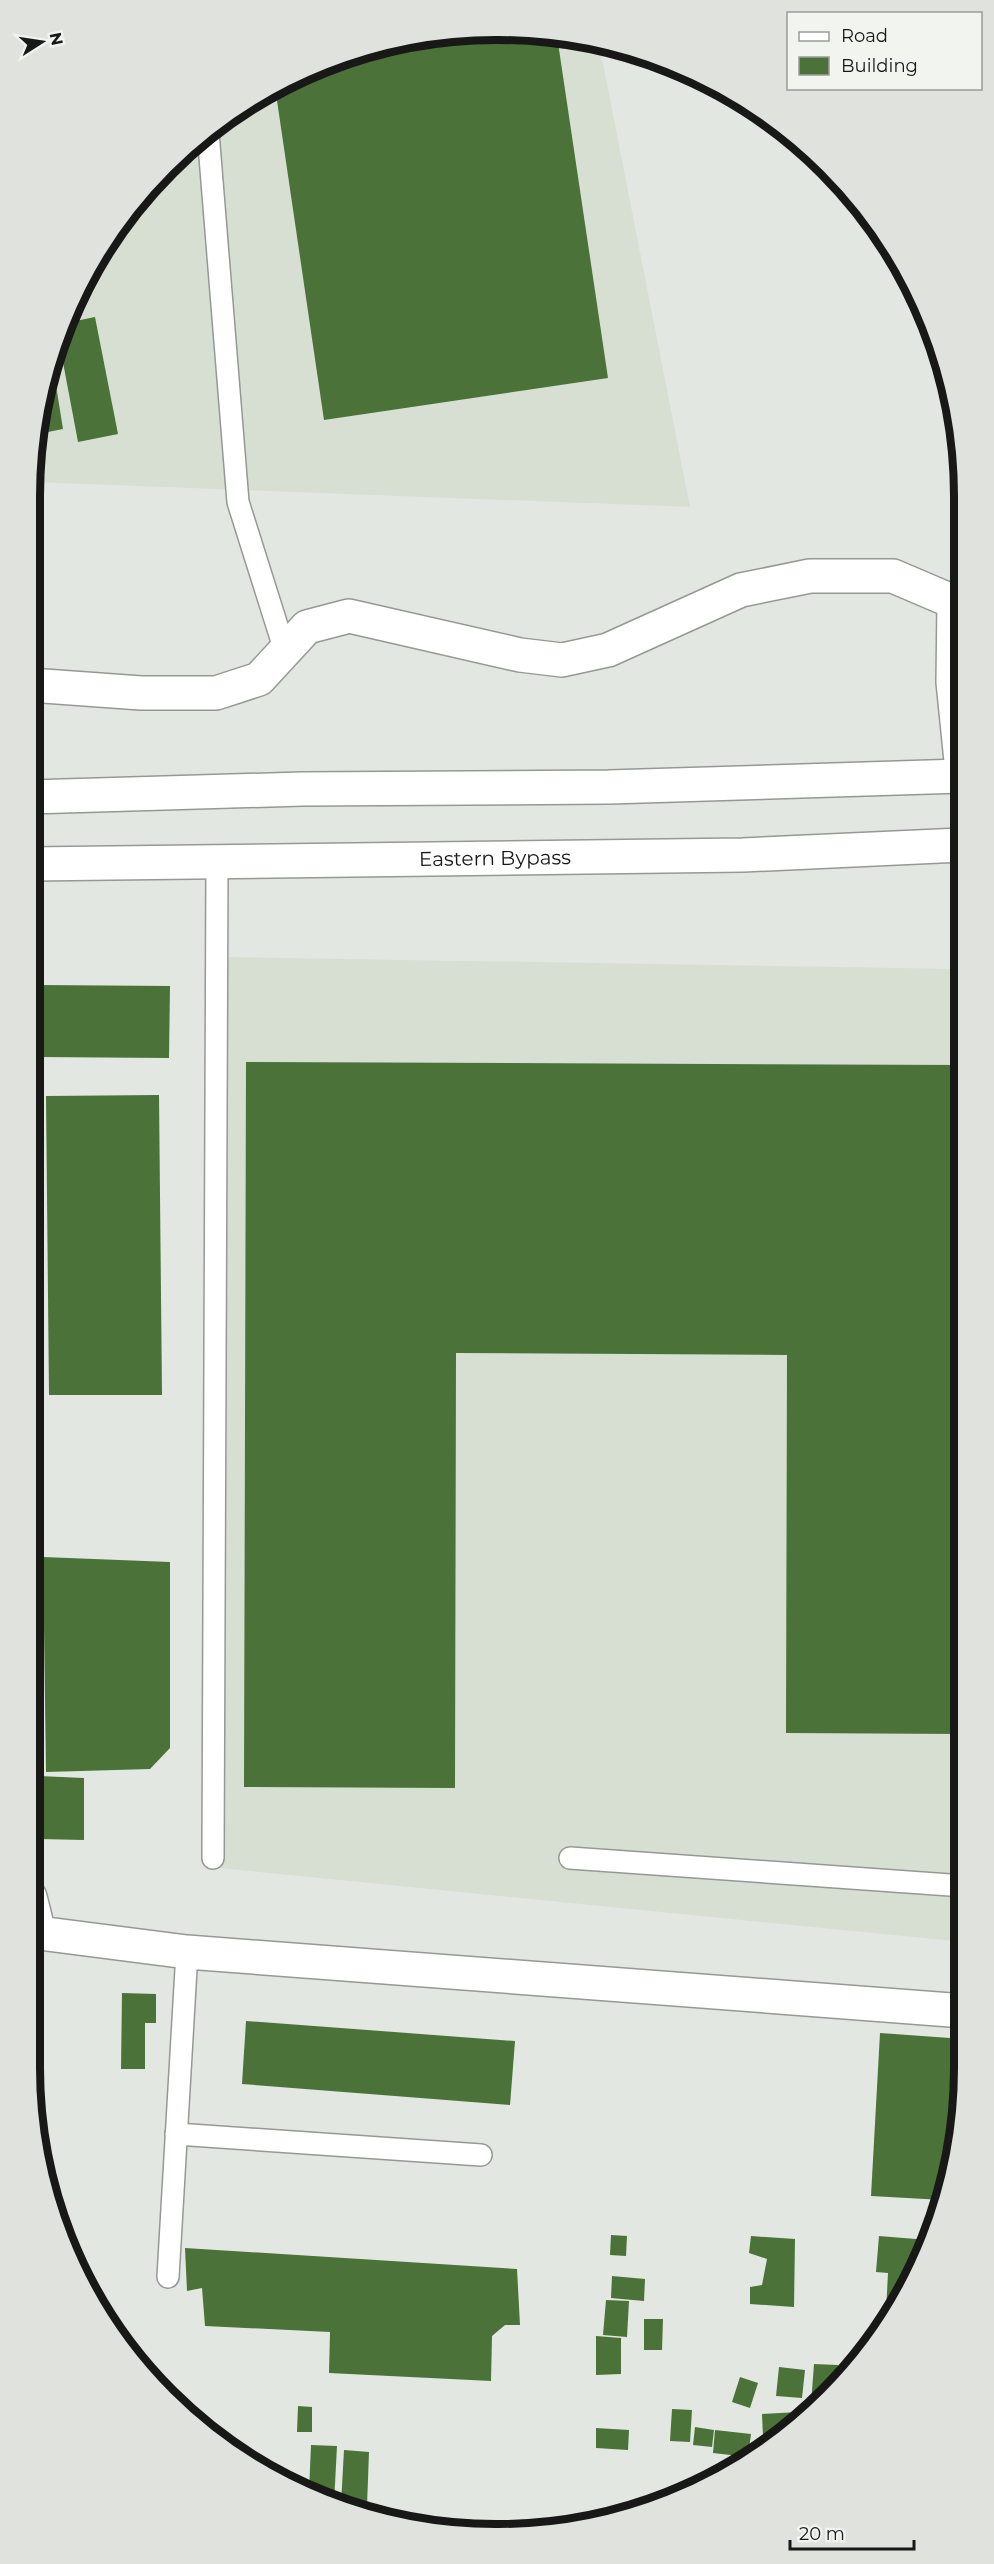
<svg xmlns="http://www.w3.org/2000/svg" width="994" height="2564" font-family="Montserrat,sans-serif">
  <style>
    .built { fill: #d7dfd3 }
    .building { fill: #4b7238 }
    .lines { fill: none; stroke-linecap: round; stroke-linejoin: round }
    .service-casing { stroke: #959994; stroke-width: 24 }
    .minor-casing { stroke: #959994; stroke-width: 36 }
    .primary-casing { stroke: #959994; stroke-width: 36 }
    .service { stroke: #fff; stroke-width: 21 }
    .minor { stroke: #fff; stroke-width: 33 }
    .primary { stroke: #fff; stroke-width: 33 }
    .labels { text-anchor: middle; stroke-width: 4.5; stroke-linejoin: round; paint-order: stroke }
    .street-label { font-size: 20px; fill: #181917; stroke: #f1f4ef }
    .rim { fill: none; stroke: #181917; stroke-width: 8 }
  </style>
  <rect width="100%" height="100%" fill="#e3e7e2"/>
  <g class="built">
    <polygon points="528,31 599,43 690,507 32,482 46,376 78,290 127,212 189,146 264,92 347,55 436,34"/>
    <polygon points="227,957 961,969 964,1942 219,1868"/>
  </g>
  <g class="building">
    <polygon points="528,31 557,36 608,378 324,420 275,87 347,55 436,34"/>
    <polygon points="95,317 118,434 78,442 59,341 66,323"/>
    <polygon points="52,361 63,429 38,434 46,376"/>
    <polygon points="39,985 170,986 169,1058 38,1057"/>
    <polygon points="246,1062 962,1065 963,1734 786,1733 787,1355 456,1353 455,1788 244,1787"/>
    <polygon points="159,1095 162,1395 49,1395 46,1096"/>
    <polygon points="43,1557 170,1562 170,1748 150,1769 46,1772"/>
    <polygon points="39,1776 84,1778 84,1840 39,1839"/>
    <polygon points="122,1993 156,1994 156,2023 145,2023 145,2069 121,2069"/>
    <polygon points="246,2021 515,2041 510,2105 242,2084"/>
    <polygon points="880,2033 964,2039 964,2067 948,2188 943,2200 871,2196"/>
    <polygon points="611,2235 627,2236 626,2256 610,2255"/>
    <polygon points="751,2236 795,2239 794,2307 750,2304 750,2287 762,2285 767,2259 749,2253"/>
    <polygon points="879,2236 928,2240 916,2274 910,2275 909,2284 891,2313 886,2312 888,2273 876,2272"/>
    <polygon points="185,2248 517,2269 520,2325 505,2325 492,2336 491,2381 329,2373 330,2332 205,2326 202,2288 187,2291"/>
    <polygon points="612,2276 645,2279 644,2301 611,2298"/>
    <polygon points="606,2300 629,2301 627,2337 603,2335"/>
    <polygon points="644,2319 663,2319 662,2350 644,2350"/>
    <polygon points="596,2336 621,2338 621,2374 596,2375"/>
    <polygon points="814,2364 838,2365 836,2380 811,2404"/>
    <polygon points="779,2367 805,2370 802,2398 776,2396"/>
    <polygon points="740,2377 758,2383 750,2408 732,2402"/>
    <polygon points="298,2406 312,2407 312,2432 297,2432"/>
    <polygon points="672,2409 692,2410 690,2442 670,2441"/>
    <polygon points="798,2412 798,2416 777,2436 763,2437 762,2414"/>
    <polygon points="695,2427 714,2430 712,2447 693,2445"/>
    <polygon points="596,2428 629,2430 628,2450 596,2448"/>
    <polygon points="715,2430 751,2434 748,2457 713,2453"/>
    <polygon points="311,2445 337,2446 334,2503 309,2492"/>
    <polygon points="344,2450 369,2452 367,2506 341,2504"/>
  </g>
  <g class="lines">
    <defs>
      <g id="service">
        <polyline points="208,132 238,502 285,651"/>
        <polyline points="213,1858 217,863"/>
        <polyline points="570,1858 964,1886"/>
        <polyline points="176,2134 481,2155"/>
        <polyline points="168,2277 187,1952"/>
      </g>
      <g id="minor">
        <polyline points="960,595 954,602 953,682 961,761"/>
        <polyline points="30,685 141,693 216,693 259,679 307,627 349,616 520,655 562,660 608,650 741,590 810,576 893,576 954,602"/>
        <polyline points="30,1897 39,1933 187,1952 964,2011"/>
      </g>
      <g id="primary">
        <polyline points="30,797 302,789 609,787 961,776"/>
        <path id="s1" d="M30 864 743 855 961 845"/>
      </g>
    </defs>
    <use href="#service" class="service-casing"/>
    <use href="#minor" class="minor-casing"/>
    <use href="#primary" class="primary-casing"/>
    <use href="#service" class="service"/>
    <use href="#minor" class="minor"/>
    <use href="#primary" class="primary"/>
  </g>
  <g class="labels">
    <g class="street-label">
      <text dy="7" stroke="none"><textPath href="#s1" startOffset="465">Eastern Bypass</textPath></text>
    </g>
  </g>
  <path d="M0 0H994V2564H0ZM496 40H498A456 456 0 0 1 954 496V2068A456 456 0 0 1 498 2524H496A456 456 0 0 1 40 2068V496A456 456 0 0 1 496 40Z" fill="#e0e2de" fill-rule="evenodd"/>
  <path class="rim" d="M496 40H498A456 456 0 0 1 954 496V2068A456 456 0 0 1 498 2524H496A456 456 0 0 1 40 2068V496A456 456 0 0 1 496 40Z"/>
  <rect x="787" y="12" width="195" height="78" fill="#f1f4ef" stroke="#9a9c99" stroke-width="1.5"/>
  <rect x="799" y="32" width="30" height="9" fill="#ffffff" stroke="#9a9c99" stroke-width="1.5"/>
  <text x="841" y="42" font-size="18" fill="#181917">Road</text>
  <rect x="799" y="57" width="30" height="18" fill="#4b7238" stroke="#9a9c99" stroke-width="1.5"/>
  <text x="841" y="72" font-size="18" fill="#181917">Building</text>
  <g transform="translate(42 42) rotate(78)" stroke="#f1f4ef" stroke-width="4.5" paint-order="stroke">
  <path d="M0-4.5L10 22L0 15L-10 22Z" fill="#181917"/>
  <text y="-9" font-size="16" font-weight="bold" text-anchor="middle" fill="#181917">N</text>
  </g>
  <path d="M790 2540v9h124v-9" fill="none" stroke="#181917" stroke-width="3"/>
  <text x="799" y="2540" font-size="18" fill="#181917" stroke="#f1f4ef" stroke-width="4.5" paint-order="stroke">20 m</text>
</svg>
